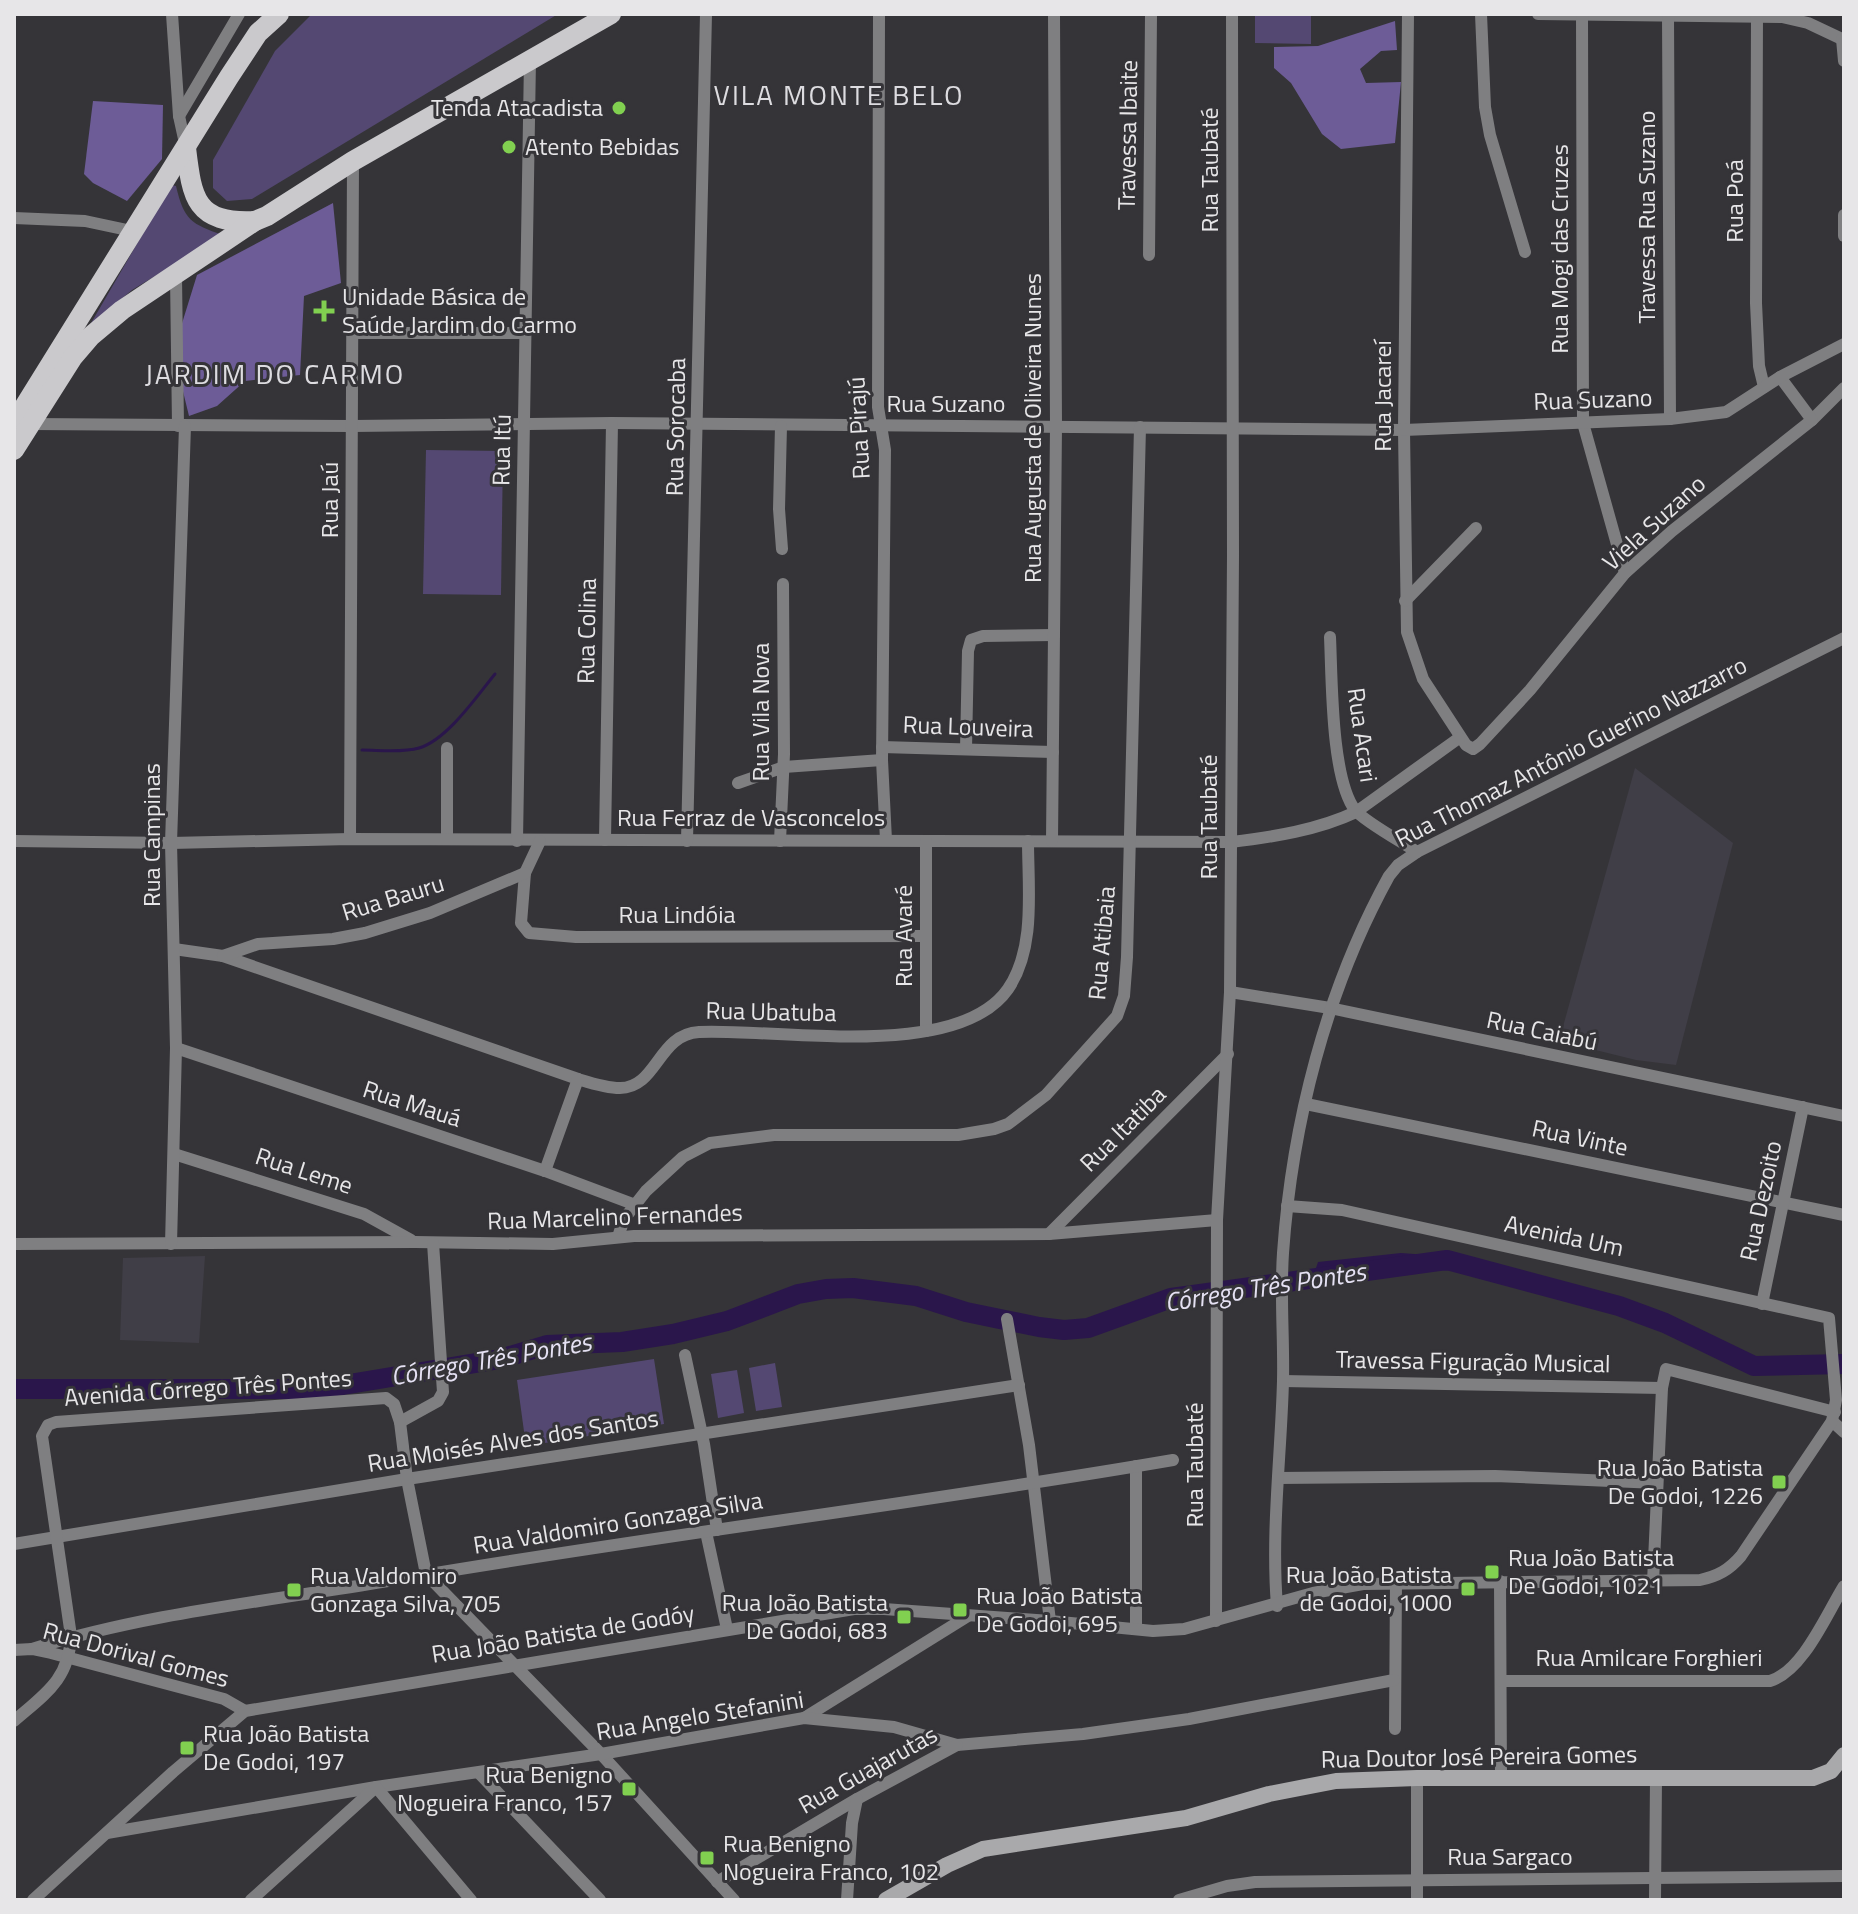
<svg xmlns="http://www.w3.org/2000/svg" width="1858" height="1914" font-family="'Titillium Web',sans-serif">
  <style>
    .built { fill: #403e47 }
    .green { fill: #544872 }
    .forest { fill: #6d5c97 }
    .water { fill: #2a164b }
    .lines { fill: none; stroke-linecap: round; stroke-linejoin: round }
    .stream { stroke: #2a164b; stroke-width: 3 }
    .river { stroke: #2a164b; stroke-width: 20 }
    .minor { stroke: #7f7f81; stroke-width: 12 }
    .secondary { stroke: #a9a9ab; stroke-width: 16 }
    .primary { stroke: #cac9cc; stroke-width: 20 }
    .poi-dot { fill: #81d050; stroke: #353438; stroke-width: 3 }
    .labels { text-anchor: middle; stroke-width: 6; stroke-linejoin: round; paint-order: stroke }
    .poi-label { font-size: 24px; fill: #e7e6e8; stroke: #353438; text-anchor: start }
    .street-label { font-size: 24px; fill: #e7e6e8; stroke: #353438 }
    .water-label { font-size: 26px; font-style: italic; fill: #e5e1f3; stroke: #353438 }
    .quarter-label { font-size: 28px; letter-spacing: 2px; fill: #dddce0; stroke: #353438 }
  </style>
  <rect width="100%" height="100%" fill="#353438"/>
  <g class="built">
    <polygon points="1635,768 1733,843 1676,1065 1636,1060 1559,1041"/>
    <polygon points="205,1256 199,1343 120,1340 123,1258"/>
  </g>
  <g class="green">
    <polygon points="312,14 558,14 252,199 227,201 213,188 213,160 275,51"/>
    <polygon points="1255,14 1311,15 1311,44 1255,43"/>
    <path d="M171 185 176 186C184 220 191 224 223 235L132 290 90 325Z"/>
    <polygon points="426,450 503,451 501,595 423,594"/>
    <polygon points="654,1359 664,1424 526,1446 517,1380"/>
    <polygon points="775,1363 782,1407 756,1411 749,1368"/>
    <polygon points="737,1370 744,1413 718,1418 711,1374"/>
  </g>
  <g class="forest">
    <polygon points="1395,21 1397,50 1381,51 1360,69 1366,83 1401,82 1395,143 1341,149 1322,134 1291,83 1274,68 1274,47 1318,46"/>
    <polygon points="93,101 163,105 162,159 127,201 93,183 84,174"/>
    <polygon points="333,203 341,283 304,296 300,375 245,381 217,406 189,416 180,379 179,333 197,275"/>
  </g>
  <polygon class="water" points="1401,1253 1468,1258 1517,1272 1515,1276 1462,1259 1400,1259 1314,1274 1318,1262"/>
  <g class="lines">
    <path class="stream" d="M362 750C379 750 402 753 419 748 447 740 477 696 495 674"/>
    <polyline class="river" points="14,1389 319,1389 500,1359 547,1345 622,1342 673,1334 727,1321 798,1294 826,1289 853,1288 916,1296 966,1312 1039,1327 1064,1330 1088,1328 1171,1298 1447,1260 1619,1306 1665,1323 1754,1366 1844,1364"/>
    <g class="minor">
      <polyline points="172,14 179,116 186,148"/>
      <polyline points="879,14 878,407 885,450 882,760 886,840"/>
      <polyline points="1408,14 1404,430 1407,632 1423,679 1466,745 1473,749 1480,744 1530,690 1625,573 1672,531 1812,420 1844,388"/>
      <polyline points="1481,14 1485,107 1490,135 1525,252"/>
      <polyline points="1538,14 1782,17 1808,23 1844,40"/>
      <polyline points="1582,14 1583,423 1625,573"/>
      <polyline points="1757,14 1756,303 1759,366 1764,387"/>
      <polyline points="1668,15 1670,419"/>
      <polyline points="1842,39 1844,61"/>
      <polyline points="179,116 239,14"/>
      <polyline points="1844,215 1844,236"/>
      <polyline points="14,218 85,221 132,231"/>
      <polyline points="1149,255 1151,14"/>
      <polyline points="176,276 178,426"/>
      <polyline points="352,333 525,333"/>
      <polyline points="1780,377 1812,420"/>
      <polyline points="30,424 352,426 612,423 1404,430 1670,419 1726,412 1780,377 1844,344"/>
      <polyline points="781,426 779,509 782,549"/>
      <polyline points="1405,601 1476,528"/>
      <path d="M1330 637C1332 679 1331 778 1355 810 1365 822 1402 842 1417 852"/>
      <polyline points="882,747 1053,752"/>
      <polyline points="447,748 447,839"/>
      <polyline points="966,749 968,651 971,640 983,636 1054,635"/>
      <polyline points="738,783 784,767 882,760"/>
      <polyline points="350,839 353,161"/>
      <polyline points="605,840 612,423"/>
      <path d="M14 841 171 843 350 839 1231 842C1273 837 1318 830 1356 812L1459 738"/>
      <polyline points="517,841 530,60"/>
      <polyline points="540,841 525,873 521,923 529,933 576,937 925,936"/>
      <polyline points="687,841 706,14"/>
      <polyline points="780,841 784,754 783,584"/>
      <polyline points="926,841 926,1031"/>
      <polyline points="1052,841 1056,426 1054,14"/>
      <path d="M174 949 223 956 578 1079C591 1083 606 1088 620 1088 657 1088 658 1034 699 1032 778 1028 957 1062 1008 989 1036 948 1028 889 1028 841"/>
      <polyline points="223,956 258,944 333,939 365,933 430,913 525,873"/>
      <polyline points="1230,992 1330,1008 1844,1116"/>
      <polyline points="176,1048 545,1171 633,1204"/>
      <polyline points="1306,1104 1844,1215"/>
      <polyline points="174,1154 364,1214 411,1240"/>
      <polyline points="545,1171 578,1079"/>
      <polyline points="1049,1234 1228,1054"/>
      <polyline points="618,1237 624,1219 646,1191 683,1157 710,1143 774,1135 958,1135 994,1129 1008,1124 1046,1095 1117,1016 1124,996 1127,957 1140,427"/>
      <polyline points="14,1244 415,1242 553,1244 634,1236 1049,1234 1217,1220"/>
      <polyline points="171,1244 176,1048 171,843 185,426"/>
      <polyline points="1762,1304 1803,1107"/>
      <polyline points="1007,1319 1029,1445 1050,1621"/>
      <polyline points="685,1355 704,1444 717,1530"/>
      <polyline points="1283,1381 1662,1388"/>
      <polyline points="1832,1421 1844,1432"/>
      <polyline points="400,1422 438,1401 443,1392 433,1243"/>
      <polyline points="1136,1466 1136,1629"/>
      <polyline points="1278,1478 1495,1476 1657,1483"/>
      <polyline points="706,1532 727,1629"/>
      <polyline points="14,1544 407,1479 1019,1385"/>
      <polyline points="1500,1581 1501,1777"/>
      <polyline points="1653,1582 1662,1388 1666,1369 1835,1412"/>
      <path d="M1277 1606C1271 1531 1281 1456 1283 1381 1284 1339 1280 1296 1283 1253 1292 1124 1326 990 1389 876L1398 865 1417 852 1844 638"/>
      <polyline points="1216,1621 1217,1220 1230,992 1233,555 1232,14"/>
      <path d="M32 1649C147 1613 270 1601 388 1581 649 1536 912 1505 1173 1460"/>
      <polyline points="14,1650 32,1649 51,1653 224,1699 245,1711"/>
      <path d="M1501 1681H1770C1803 1671 1826 1615 1844 1586"/>
      <polyline points="804,1718 968,1616"/>
      <path d="M14 1721C45 1694 69 1680 71 1636L42 1436 48 1425 56 1422 386 1398 394 1404 400 1422 407 1479 426 1574 601 1754 734 1900"/>
      <polyline points="1395,1729 1396,1581"/>
      <polyline points="480,1774 600,1900"/>
      <polyline points="107,1833 376,1787 601,1754 804,1718 894,1727 957,1745 1083,1734 1189,1719 1394,1680"/>
      <polyline points="717,1882 857,1799 957,1745"/>
      <path d="M33 1900 173 1772 245 1711 854 1609H884L1050 1621 1153 1631 1184 1629 1313 1593 1363 1584 1700 1580C1718 1576 1729 1570 1741 1556L1832 1421 1836 1400 1829 1318 1342 1210 1287 1206"/>
      <polyline points="251,1900 376,1787 471,1900"/>
      <polyline points="847,1900 852,1823 857,1799"/>
      <polyline points="1179,1900 1227,1886 1255,1882 1844,1876"/>
      <polyline points="1417,1900 1417,1778"/>
      <polyline points="1655,1900 1656,1778"/>
    </g>
    <polyline class="secondary" points="886,1900 947,1865 983,1849 1186,1818 1269,1794 1336,1781 1417,1778 1813,1778 1831,1771 1844,1755"/>
    <g class="primary">
      <path d="M186 148C192 198 195 224 255 221"/>
      <polyline points="14,423 229,77 258,33 279,14"/>
      <polyline points="14,450 73,357 91,336 122,310 255,221 267,216 353,161 611,14"/>
    </g>
  </g>
  <g class="poi-dot">
    <circle cx="619" cy="108" r="8"/>
    <circle cx="509" cy="147" r="8"/>
    <path d="M320 299h8v8h8v8h-8v8h-8v-8h-8v-8h8z"/>
    <rect x="1771" y="1474" width="16" height="16" rx="4"/>
    <rect x="1484" y="1564" width="16" height="16" rx="4"/>
    <rect x="1460" y="1581" width="16" height="16" rx="4"/>
    <rect x="286" y="1582" width="16" height="16" rx="4"/>
    <rect x="952" y="1602" width="16" height="16" rx="4"/>
    <rect x="896" y="1609" width="16" height="16" rx="4"/>
    <rect x="179" y="1740" width="16" height="16" rx="4"/>
    <rect x="621" y="1781" width="16" height="16" rx="4"/>
    <rect x="699" y="1850" width="16" height="16" rx="4"/>
  </g>
  <g class="labels">
    <g class="poi-label">
      <text x="603" y="116" text-anchor="end">Tenda Atacadista</text>
      <text x="525" y="155">Atento Bebidas</text>
      <text x="342" y="305">Unidade Básica de<tspan x="342" dy="28">Saúde Jardim do Carmo</tspan></text>
      <text x="1763" y="1476" text-anchor="end">Rua João Batista<tspan x="1763" dy="28">De Godoi, 1226</tspan></text>
      <text x="1508" y="1566">Rua João Batista<tspan x="1508" dy="28">De Godoi, 1021</tspan></text>
      <text x="1452" y="1583" text-anchor="end">Rua João Batista<tspan x="1452" dy="28">de Godoi, 1000</tspan></text>
      <text x="310" y="1584">Rua Valdomiro<tspan x="310" dy="28">Gonzaga Silva, 705</tspan></text>
      <text x="976" y="1604">Rua João Batista<tspan x="976" dy="28">De Godoi, 695</tspan></text>
      <text x="888" y="1611" text-anchor="end">Rua João Batista<tspan x="888" dy="28">De Godoi, 683</tspan></text>
      <text x="203" y="1742">Rua João Batista<tspan x="203" dy="28">De Godoi, 197</tspan></text>
      <text x="613" y="1783" text-anchor="end">Rua Benigno<tspan x="613" dy="28">Nogueira Franco, 157</tspan></text>
      <text x="723" y="1852">Rua Benigno<tspan x="723" dy="28">Nogueira Franco, 102</tspan></text>
    </g>
    <g class="street-label">
      <text transform="translate(1128 135) rotate(-89)" y="8">Travessa Ibaite</text>
      <text transform="translate(1210 170) rotate(-90)" y="8">Rua Taubaté</text>
      <text transform="translate(1735 201) rotate(-90)" y="8">Rua Poá</text>
      <text transform="translate(1647 217) rotate(-90)" y="8">Travessa Rua Suzano</text>
      <text transform="translate(1560 249) rotate(-90)" y="8">Rua Mogi das Cruzes</text>
      <text transform="translate(1383 396) rotate(-90)" y="8">Rua Jacareí</text>
      <text transform="translate(1593 400) rotate(-2)" y="8">Rua Suzano</text>
      <text x="946" y="412">Rua Suzano</text>
      <text transform="translate(676 427) rotate(-89)" y="8">Rua Sorocaba</text>
      <text transform="translate(859 428) rotate(-93)" y="8">Rua Pirajú</text>
      <text transform="translate(1033 428) rotate(-90)" y="8">Rua Augusta de Oliveira Nunes</text>
      <text transform="translate(502 450) rotate(-89)" y="8">Rua Itú</text>
      <text transform="translate(330 500) rotate(-90)" y="8">Rua Jaú</text>
      <text transform="translate(1654 523) rotate(-42)" y="8">Viela Suzano</text>
      <text transform="translate(587 631) rotate(-89)" y="8">Rua Colina</text>
      <text transform="translate(761 712) rotate(-90)" y="8">Rua Vila Nova</text>
      <text transform="translate(968 727) rotate(2)" y="8">Rua Louveira</text>
      <text transform="translate(1362 735) rotate(82)" y="8">Rua Acari</text>
      <text transform="translate(1571 752) rotate(-27)" y="8">Rua Thomaz Antônio Guerino Nazzarro</text>
      <text transform="translate(1209 817) rotate(-90)" y="8">Rua Taubaté</text>
      <text x="751" y="826">Rua Ferraz de Vasconcelos</text>
      <text transform="translate(152 835) rotate(-90)" y="8">Rua Campinas</text>
      <text transform="translate(393 898) rotate(-17)" y="8">Rua Bauru</text>
      <text x="677" y="923">Rua Lindóia</text>
      <text transform="translate(904 936) rotate(-90)" y="8">Rua Avaré</text>
      <text transform="translate(1102 943) rotate(-85)" y="8">Rua Atibaia</text>
      <text transform="translate(771 1012) rotate(1)" y="8">Rua Ubatuba</text>
      <text transform="translate(1542 1031) rotate(12)" y="8">Rua Caiabú</text>
      <text transform="translate(412 1104) rotate(18)" y="8">Rua Mauá</text>
      <text transform="translate(1123 1129) rotate(-45)" y="8">Rua Itatiba</text>
      <text transform="translate(1580 1138) rotate(12)" y="8">Rua Vinte</text>
      <text transform="translate(304 1171) rotate(18)" y="8">Rua Leme</text>
      <text transform="translate(1761 1201) rotate(-78)" y="8">Rua Dezoito</text>
      <text transform="translate(615 1217) rotate(-2)" y="8">Rua Marcelino Fernandes</text>
      <text transform="translate(1564 1236) rotate(12)" y="8">Avenida Um</text>
      <text transform="translate(1473 1362) rotate(1)" y="8">Travessa Figuração Musical</text>
      <text transform="translate(208 1388) rotate(-4)" y="8">Avenida Córrego Três Pontes</text>
      <text transform="translate(513 1441) rotate(-9)" y="8">Rua Moisés Alves dos Santos</text>
      <text transform="translate(1195 1465) rotate(-90)" y="8">Rua Taubaté</text>
      <text transform="translate(618 1523) rotate(-9)" y="8">Rua Valdomiro Gonzaga Silva</text>
      <text transform="translate(563 1634) rotate(-9)" y="8">Rua João Batista de Godóy</text>
      <text transform="translate(136 1655) rotate(15)" y="8">Rua Dorival Gomes</text>
      <text x="1649" y="1666">Rua Amilcare Forghieri</text>
      <text transform="translate(700 1716) rotate(-9)" y="8">Rua Angelo Stefanini</text>
      <text transform="translate(1479 1757) rotate(-1)" y="8">Rua Doutor José Pereira Gomes</text>
      <text transform="translate(868 1770) rotate(-29)" y="8">Rua Guajarutas</text>
      <text x="1510" y="1865">Rua Sargaco</text>
    </g>
    <g class="water-label">
      <text transform="translate(1265 1287) rotate(-9)" y="9">Córrego Três Pontes</text>
      <text transform="translate(491 1359) rotate(-10)" y="9">Córrego Três Pontes</text>
    </g>
    <g class="quarter-label">
      <text x="839" y="105">VILA MONTE BELO</text>
      <text x="275" y="384">JARDIM DO CARMO</text>
    </g>
  </g>
  <rect width="1858" height="1914" fill="none" stroke="#e7e6e8" stroke-width="32"/>
</svg>
